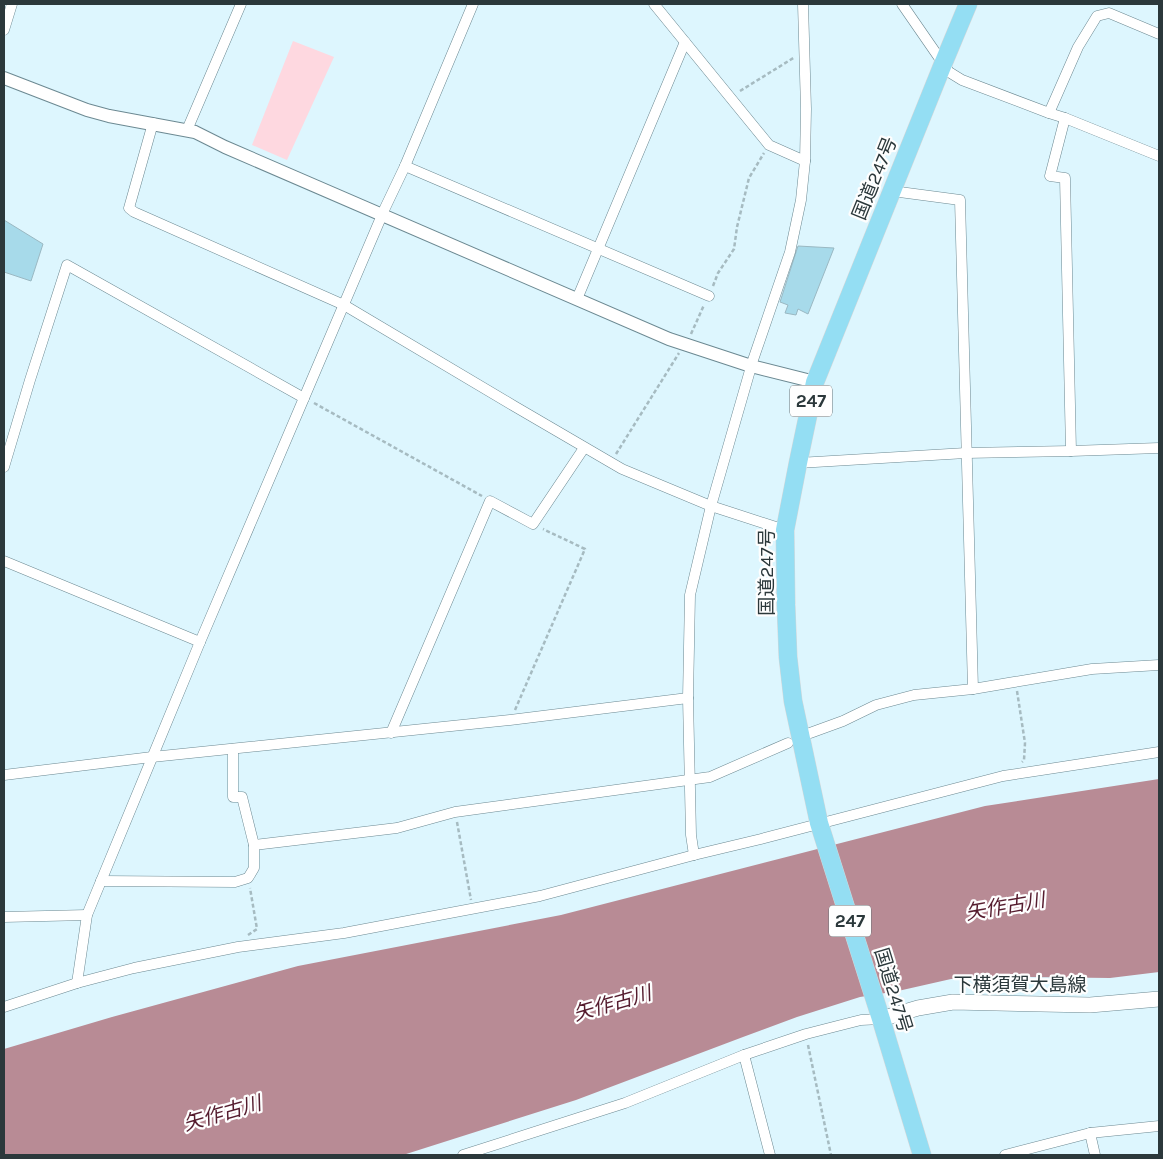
<svg xmlns="http://www.w3.org/2000/svg" width="1163" height="1159" font-family="Karla,'Noto Sans JP',sans-serif">
  <style>
    .green { fill: #fed8e0 }
    .water { fill: #b88b95 }
    .building { fill: #a7daea; stroke: #9ab8c2 }
    .lines { fill: none; stroke-linecap: round; stroke-linejoin: round }
    .minor-casing { stroke: #6c8992; stroke-width: 11 }
    .tertiary-casing { stroke: #6c8992; stroke-width: 14 }
    .secondary-casing { stroke: #6c8992; stroke-width: 16 }
    .trunk-casing { stroke: #d5d7d8; stroke-width: 19 }
    .path { stroke: #a6bbc1; stroke-width: 2.5; stroke-dasharray: 4 2.5; stroke-linecap: butt }
    .minor { stroke: #fff; stroke-width: 10 }
    .tertiary { stroke: #fff; stroke-width: 12 }
    .secondary { stroke: #fff; stroke-width: 15 }
    .trunk { stroke: #94def3; stroke-width: 18 }
    .labels { text-anchor: middle; stroke-width: 4.5; stroke-linejoin: round; paint-order: stroke }
    .shield { fill: #fefefe; stroke: #6a7376; stroke-width: 1 }
    .shield-label { font-size: 18px; font-weight: bold; fill: #2b383b }
    .street-label { font-size: 19px; fill: #2b383b; stroke: #fefefe }
    .water-label { font-size: 20px; font-style: italic; fill: #551c2e; stroke: #fefefe }
  </style>
  <rect width="100%" height="100%" fill="#ddf6fe"/>
  <polygon class="green" points="293,41 334,57 287,160 252,145"/>
  <polygon class="water" points="1159,779 1159,972 1110,978 1029,977 951,979 898,991 860,997 797,1017 743,1037 576,1100 403,1155 4,1155 4,1049 112,1017 298,966 561,915 985,806"/>
  <g class="building">
    <polygon points="4,220 43,244 31,281 4,272"/>
    <polygon points="798,246 834,248 808,314 798,309 796,315 785,313 788,305 780,302"/>
  </g>
  <g class="lines">
    <defs>
      <g id="minor">
        <polyline points="654,4 769,145 805,161"/>
        <polyline points="902,4 949,72 962,80 1049,113 1065,118 1159,156"/>
        <polyline points="4,30 12,4"/>
        <polyline points="1049,113 1078,47 1097,16 1109,13 1159,34"/>
        <polyline points="1065,118 1050,176 1065,178 1071,451"/>
        <polyline points="153,123 129,208 134,212 344,305 514,406 622,469 711,506 785,530"/>
        <polyline points="187,130 241,4"/>
        <polyline points="405,166 709,296"/>
        <polyline points="892,191 960,200 973,689"/>
        <polyline points="577,299 685,42"/>
        <polyline points="798,463 966,453 1071,451 1159,448"/>
        <polyline points="4,467 30,380 67,265 304,398"/>
        <polyline points="4,561 200,642"/>
        <polyline points="391,733 490,501 533,524 584,448"/>
        <polyline points="810,733 843,721 876,705 914,695 973,689 1092,669 1159,665"/>
        <polyline points="4,775 152,757 510,720 688,698"/>
        <polyline points="254,845 397,828 455,812 710,777 788,743"/>
        <polyline points="694,855 691,835 688,698 690,595 711,506 753,360 790,252 801,200 805,161 806,109 803,4"/>
        <polyline points="101,881 235,882 248,878 254,868 254,845 242,797 233,797 233,749"/>
        <polyline points="4,917 87,915"/>
        <polyline points="77,983 87,915 200,642 304,398 385,208 405,166 473,4"/>
        <polyline points="4,1007 77,983 134,968 238,947 344,933 540,896 694,855 761,839 1003,776 1159,752"/>
        <polyline points="744,1055 770,1155"/>
        <polyline points="1090,1133 1095,1155"/>
        <polyline points="463,1155 625,1103 744,1055 806,1034 861,1020 881,1019"/>
        <polyline points="1005,1155 1090,1133 1159,1126"/>
      </g>
      <polyline id="tertiary" points="4,78 87,110 109,116 195,132 225,147 669,339 751,366 815,382"/>
      <polyline id="secondary" points="881,1019 918,1008 953,1002 1090,1005 1159,999"/>
      <polyline id="trunk" points="922,1155 881,1019 819,823 793,701 788,657 786,605 785,530 798,463 815,382 943,64 968,4"/>
    </defs>
    <use href="#minor" class="minor-casing"/>
    <use href="#tertiary" class="tertiary-casing"/>
    <use href="#secondary" class="secondary-casing"/>
    <use href="#trunk" class="trunk-casing"/>
    <g class="path">
      <polyline points="740,91 795,57"/>
      <polyline points="713,286 718,273 734,249 737,227 749,178 764,153"/>
      <polyline points="691,334 704,305"/>
      <polyline points="314,403 482,496"/>
      <polyline points="616,454 679,353"/>
      <polyline points="1017,691 1025,743 1024,760 1022,762"/>
      <polyline points="515,710 585,549 543,529"/>
      <polyline points="457,822 471,900"/>
      <polyline points="248,935 257,929 250,888"/>
      <polyline points="808,1045 831,1155"/>
    </g>
    <use href="#minor" class="minor"/>
    <use href="#tertiary" class="tertiary"/>
    <use href="#secondary" class="secondary"/>
    <use href="#trunk" class="trunk"/>
  </g>
  <g class="labels">
    <g class="shield">
      <rect x="790" y="385.5" width="42" height="31" rx="4"/>
      <rect x="829" y="905.5" width="42" height="31" rx="4"/>
    </g>
    <g class="shield-label">
      <text x="811" y="407">247</text>
      <text x="850" y="927">247</text>
    </g>
    <g class="street-label">
      <text transform="translate(874 178) rotate(-68)" y="7">国道247号</text>
      <text transform="translate(766 572) rotate(-90)" y="7">国道247号</text>
      <text x="1020" y="991">下横須賀大島線</text>
      <text transform="translate(894 990) rotate(73)" y="7">国道247号</text>
    </g>
    <g class="water-label">
      <text transform="translate(1005 906) rotate(-10)" y="7">矢作古川</text>
      <text transform="translate(612 1003) rotate(-16)" y="7">矢作古川</text>
      <text transform="translate(222 1113) rotate(-16)" y="7">矢作古川</text>
    </g>
  </g>
  <rect width="1163" height="1159" fill="none" stroke="#2b383b" stroke-width="10"/>
</svg>
